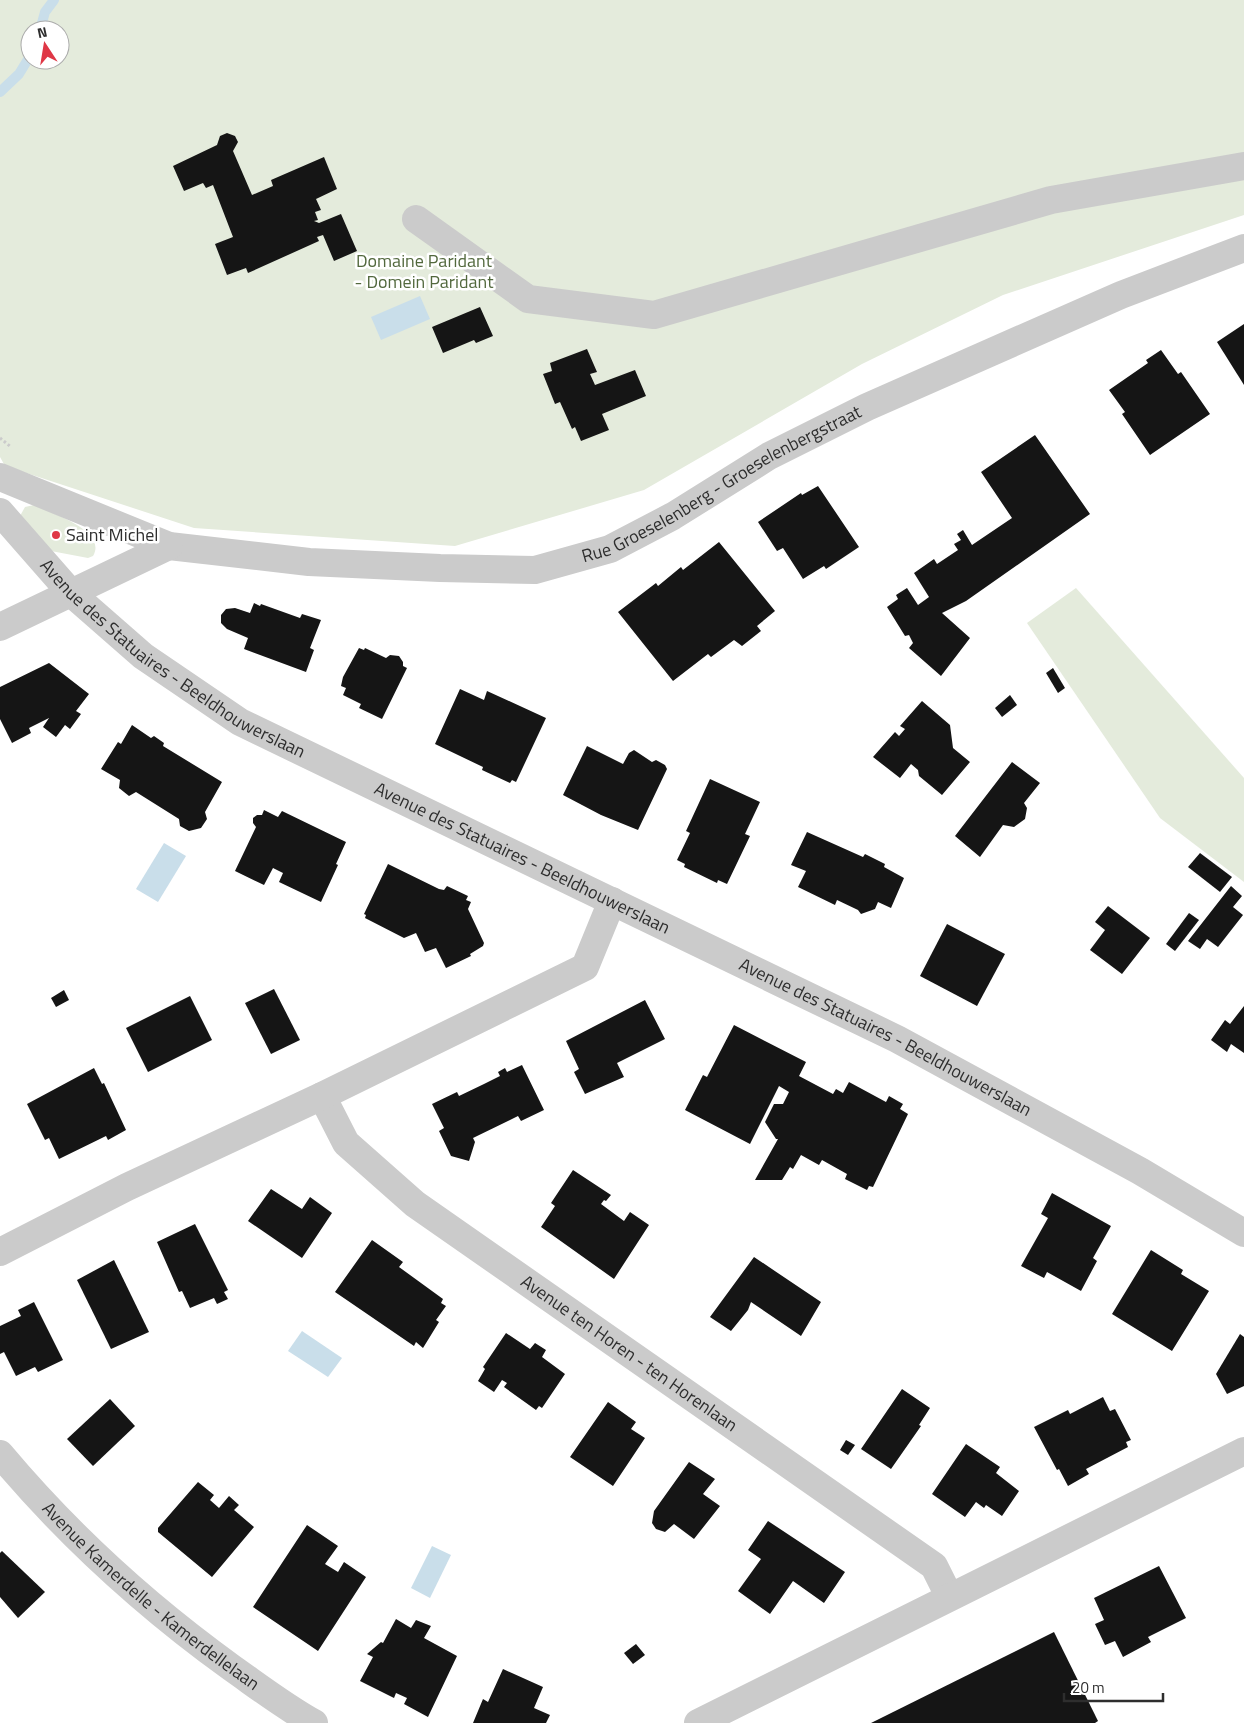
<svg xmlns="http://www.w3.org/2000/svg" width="1244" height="1723" font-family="'Titillium Web',sans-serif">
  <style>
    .green { fill: #e4ebdc; fill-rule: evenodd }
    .water { fill: #c9deea }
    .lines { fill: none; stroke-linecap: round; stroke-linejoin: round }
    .stream { stroke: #c9deea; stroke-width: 10 }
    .building { fill: #151515 }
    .path { stroke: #cbcbcb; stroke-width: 3; stroke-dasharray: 2.5 2.5; stroke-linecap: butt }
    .minor { stroke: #cbcbcb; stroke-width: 28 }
    .poi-dot { fill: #df3746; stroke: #fff; stroke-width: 2 }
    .labels { text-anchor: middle; stroke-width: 5; stroke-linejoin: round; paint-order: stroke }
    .park-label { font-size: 18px; fill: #52683d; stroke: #fff }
    .street-label { font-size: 18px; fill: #2e2e2e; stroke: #fff }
    .poi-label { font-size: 18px; fill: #2e2e2e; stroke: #fff; text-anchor: start }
  </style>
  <rect width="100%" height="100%" fill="#fff"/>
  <g class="green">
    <path d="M0 0H1244V215L1003 295 862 364 644 490 455 546 194 528 5 466 0 457ZM30 30H60V60H30Z"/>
    <path d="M34 505C51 513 108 531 93 556L88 558 51 551 20 516 25 507Z"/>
    <polygon points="1076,588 1244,778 1244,882 1160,818 1027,623"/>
  </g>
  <g class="water">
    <polygon points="420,296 430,319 381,340 371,317"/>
    <polygon points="164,843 186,856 158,902 136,889"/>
    <polygon points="302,1331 342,1358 328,1377 288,1351"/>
    <polygon points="432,1546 451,1555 430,1598 411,1588"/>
  </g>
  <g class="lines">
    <g class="stream">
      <polyline points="40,30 45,12 54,0"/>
      <polyline points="0,92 19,74 30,56"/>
    </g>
  </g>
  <g class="building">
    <polygon points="227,133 235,136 238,142 233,151 252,195 273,186 271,180 324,157 337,189 316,199 321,210 315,212 318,220 314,221 319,223 341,214 357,251 334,261 323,235 317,237 319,241 248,273 246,268 227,275 215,244 233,237 213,185 206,188 203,183 184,191 173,166 217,145 220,136"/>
    <polygon points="480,307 493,336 476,343 474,340 443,353 432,327"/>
    <polygon points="1244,324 1244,385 1217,342"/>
    <polygon points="587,349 597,372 590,374 595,385 635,370 646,396 602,414 609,430 581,441 575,427 572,429 560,402 555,404 543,374 552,371 550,363"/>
    <polygon points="1161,350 1178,374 1181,372 1210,414 1150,455 1122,414 1125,412 1109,390 1148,363 1146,360"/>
    <polygon points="1035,435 1090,514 966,601 942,613 970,638 941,676 909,648 913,643 909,635 905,636 887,607 898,599 896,595 907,588 918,605 929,597 914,573 934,559 937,564 958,550 954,544 961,540 957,534 963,530 972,545 1012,518 981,472"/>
    <polygon points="818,486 859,547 826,569 824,566 803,579 783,548 777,551 758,522 801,493 802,495"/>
    <polygon points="719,542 775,611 757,626 761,631 742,646 734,640 711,657 708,654 673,681 618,612 656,583 658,586 681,567 683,570"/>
    <polygon points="254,603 260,606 261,604 300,618 302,614 321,620 310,648 314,650 306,672 244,649 248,638 227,629 221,623 221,615 226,609 235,608 250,613"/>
    <polygon points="359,648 364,650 365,648 386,658 390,655 399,656 403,662 403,666 407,668 382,719 359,708 361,704 343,695 346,688 341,686 343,677"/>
    <polygon points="49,663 89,694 76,711 81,714 70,729 65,725 56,737 43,727 49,718 29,728 31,733 12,743 0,719 0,687"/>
    <polygon points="1053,668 1065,688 1058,693 1046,673"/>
    <polygon points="460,689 484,700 487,691 546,718 516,782 512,780 510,783 482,770 483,767 435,744"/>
    <polygon points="1010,695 1017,705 1002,717 995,708"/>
    <polygon points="922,701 950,725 953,748 970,762 942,795 919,776 918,770 911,764 900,778 873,757 895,732 899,736 905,729 900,726"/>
    <polygon points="132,725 151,738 154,736 164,743 163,746 222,782 205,812 207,819 201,828 189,831 180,826 179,819 136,792 129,796 119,788 120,780 101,769 118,742 121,744"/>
    <polygon points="587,746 623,764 629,753 634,750 652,762 656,760 665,765 667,769 638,830 601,815 563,795"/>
    <polygon points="1012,762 1040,783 1024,803 1027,808 1025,819 1014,827 1003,825 980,857 955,836"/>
    <polygon points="710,779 760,802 745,834 750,836 727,884 718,880 717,883 684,867 685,864 677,860 690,833 686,831"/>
    <polygon points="264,810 278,817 282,811 346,842 336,864 338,865 321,902 279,882 283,873 273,868 264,885 235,871 256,827 253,823 253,818 257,815 262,815"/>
    <polygon points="807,832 863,857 865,854 885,864 884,867 904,878 891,908 878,902 875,909 861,914 858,910 837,900 835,905 798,887 806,871 791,865"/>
    <polygon points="1200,853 1232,877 1220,892 1188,867"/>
    <polygon points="388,864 439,889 444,890 447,886 468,896 466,900 471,902 468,909 484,943 483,946 470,954 471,956 446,968 436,948 425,952 416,933 404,938 365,918 366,915 364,914"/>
    <polygon points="1231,886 1242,896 1233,907 1243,915 1218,947 1207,939 1200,949 1188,941"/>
    <polygon points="1108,906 1150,938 1122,974 1090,950 1105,930 1095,922"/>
    <polygon points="1189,913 1199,920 1175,951 1166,944"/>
    <polygon points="947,924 1005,954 977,1006 920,976"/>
    <polygon points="274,989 300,1040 271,1054 245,1003"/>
    <polygon points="64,990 69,1000 56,1007 51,998"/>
    <polygon points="190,996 212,1040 148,1072 126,1028"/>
    <polygon points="645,1000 665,1039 617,1063 624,1077 585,1094 574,1072 579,1069 566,1041"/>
    <polygon points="1244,1006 1244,1053 1231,1044 1227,1052 1211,1040 1225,1020 1230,1024"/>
    <polygon points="734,1025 806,1062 799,1076 833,1094 836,1089 843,1093 849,1082 886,1102 889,1096 903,1104 900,1109 908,1114 873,1187 869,1186 867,1190 845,1179 847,1174 822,1160 819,1165 801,1155 793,1169 790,1167 782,1180 755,1180 778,1139 776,1139 765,1122 774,1104 783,1104 789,1092 779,1086 750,1144 685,1110 703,1075 707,1077"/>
    <polygon points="522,1065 544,1110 521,1121 518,1116 473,1138 475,1142 469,1161 451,1156 439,1131 444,1128 432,1104 457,1092 459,1096 484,1084 500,1076 498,1072 505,1068 507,1072"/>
    <polygon points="94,1068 102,1084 104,1083 126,1130 108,1140 106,1136 59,1159 49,1138 45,1140 27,1104"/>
    <polygon points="573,1170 611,1195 606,1201 604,1200 601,1204 624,1221 630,1212 649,1225 614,1279 541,1227 555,1206 551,1203"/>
    <polygon points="271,1189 302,1209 310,1197 332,1213 302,1258 248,1221"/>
    <polygon points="1052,1193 1111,1226 1093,1258 1097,1261 1081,1291 1047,1272 1044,1278 1021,1266 1048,1218 1041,1214"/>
    <polygon points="195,1224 228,1290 224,1292 228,1299 217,1304 214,1298 190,1308 182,1291 179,1292 157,1242"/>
    <polygon points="372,1240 403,1262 399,1267 443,1299 441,1303 446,1306 436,1320 439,1322 423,1348 416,1342 414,1346 335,1292"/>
    <polygon points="1151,1250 1183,1270 1181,1274 1209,1291 1172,1351 1112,1314"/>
    <polygon points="754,1257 821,1302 801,1336 751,1302 748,1310 731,1331 710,1317"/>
    <polygon points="114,1260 149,1332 111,1349 77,1280"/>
    <polygon points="34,1302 63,1360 38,1372 35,1367 16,1376 4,1352 0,1354 0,1326 21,1316 18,1310"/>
    <polygon points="506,1333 530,1349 535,1343 546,1350 542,1357 565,1374 542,1408 539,1406 536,1410 504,1387 507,1383 502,1380 494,1392 478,1381 485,1369 483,1367"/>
    <polygon points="1240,1334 1244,1337 1244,1386 1227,1394 1216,1374"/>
    <polygon points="902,1389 930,1408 919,1425 921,1426 891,1469 861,1449"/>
    <polygon points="1103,1397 1110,1411 1115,1409 1131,1440 1126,1442 1128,1447 1086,1469 1089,1474 1068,1486 1059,1469 1057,1470 1034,1427 1068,1410 1070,1414"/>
    <polygon points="110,1399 135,1426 93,1466 67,1439"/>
    <polygon points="608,1402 636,1422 631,1429 645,1438 613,1486 570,1457"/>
    <polygon points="846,1440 855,1445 848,1455 840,1450"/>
    <polygon points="966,1444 1000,1467 996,1473 1019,1491 1002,1516 986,1505 984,1508 976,1502 965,1517 932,1494"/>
    <polygon points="689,1462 715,1479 703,1494 720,1506 694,1539 674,1524 665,1532 656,1529 652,1523 654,1511"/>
    <polygon points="198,1482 214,1495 210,1500 219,1508 229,1496 239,1505 234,1510 254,1527 212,1577 158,1532 158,1528"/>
    <polygon points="768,1521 845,1572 824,1603 793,1581 770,1614 738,1591 761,1559 748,1550"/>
    <polygon points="307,1525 338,1546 325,1564 338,1572 344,1562 366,1577 318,1651 253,1607"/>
    <polygon points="2,1551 45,1592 18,1618 0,1597 0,1553"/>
    <polygon points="1159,1566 1186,1618 1148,1637 1151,1642 1123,1657 1115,1641 1105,1645 1095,1624 1104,1620 1094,1598"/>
    <polygon points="396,1619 411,1628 416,1620 431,1626 424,1638 457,1656 428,1717 404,1704 407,1698 396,1693 394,1698 360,1681 373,1657 367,1654 381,1642 383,1643"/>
    <polygon points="1054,1632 1098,1721 1095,1723 871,1723"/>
    <polygon points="636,1644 645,1655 633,1664 624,1653"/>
    <polygon points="503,1669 543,1687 534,1708 550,1715 546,1723 473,1723 483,1699 488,1702"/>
  </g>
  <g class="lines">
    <polyline class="path" points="0,438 11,447"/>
    <g class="minor">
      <polyline points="416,219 528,299 654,315 1051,200 1244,166"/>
      <path id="s1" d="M0 477 169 546 309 562 440 568 535 570 610 549 673 516 769 456 867 407 1121 295 1244 248"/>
      <path id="s2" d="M0 512 71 593 143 656 240 722 897 1039 1140 1171 1244 1233"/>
      <polyline points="0,627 169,546"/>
      <path id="s3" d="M322 1096 346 1143 415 1204 934 1566 949 1596"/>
      <polyline points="0,1252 127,1187 322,1096 585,967 612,901"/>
      <path id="s4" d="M0 1454C68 1535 146 1606 232 1668 259 1687 285 1707 314 1723"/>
      <polyline points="698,1723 1244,1451"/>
    </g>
  </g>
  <circle class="poi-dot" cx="56" cy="535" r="5"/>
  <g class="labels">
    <g class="park-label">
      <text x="424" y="267">Domaine Paridant<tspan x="424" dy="21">- Domein Paridant</tspan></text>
    </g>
    <g class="street-label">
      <text dy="6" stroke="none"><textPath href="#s1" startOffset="756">Rue Groeselenberg - Groeselenbergstraat</textPath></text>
      <text dy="6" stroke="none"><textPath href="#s2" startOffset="229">Avenue des Statuaires - Beeldhouwerslaan</textPath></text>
      <text dy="6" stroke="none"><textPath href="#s2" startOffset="634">Avenue des Statuaires - Beeldhouwerslaan</textPath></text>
      <text dy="6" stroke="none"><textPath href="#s2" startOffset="1039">Avenue des Statuaires - Beeldhouwerslaan</textPath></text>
      <text dy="6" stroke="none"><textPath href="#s3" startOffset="406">Avenue ten Horen - ten Horenlaan</textPath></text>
      <text dy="6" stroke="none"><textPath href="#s4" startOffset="208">Avenue Kamerdelle - Kamerdellelaan</textPath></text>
    </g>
    <g class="poi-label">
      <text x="66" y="541">Saint Michel</text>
    </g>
  </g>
  <g transform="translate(45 45) rotate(348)"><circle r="24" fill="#ffffff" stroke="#ababab"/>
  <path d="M0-4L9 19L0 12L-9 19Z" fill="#df3746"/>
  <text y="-8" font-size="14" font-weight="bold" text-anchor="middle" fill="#2e2e2e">N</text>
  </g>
  <path d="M1064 1693v8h99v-8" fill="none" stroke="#2e2e2e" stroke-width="2.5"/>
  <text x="1072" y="1693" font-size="15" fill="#2e2e2e" stroke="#ffffff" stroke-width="4" paint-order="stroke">20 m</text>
</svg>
